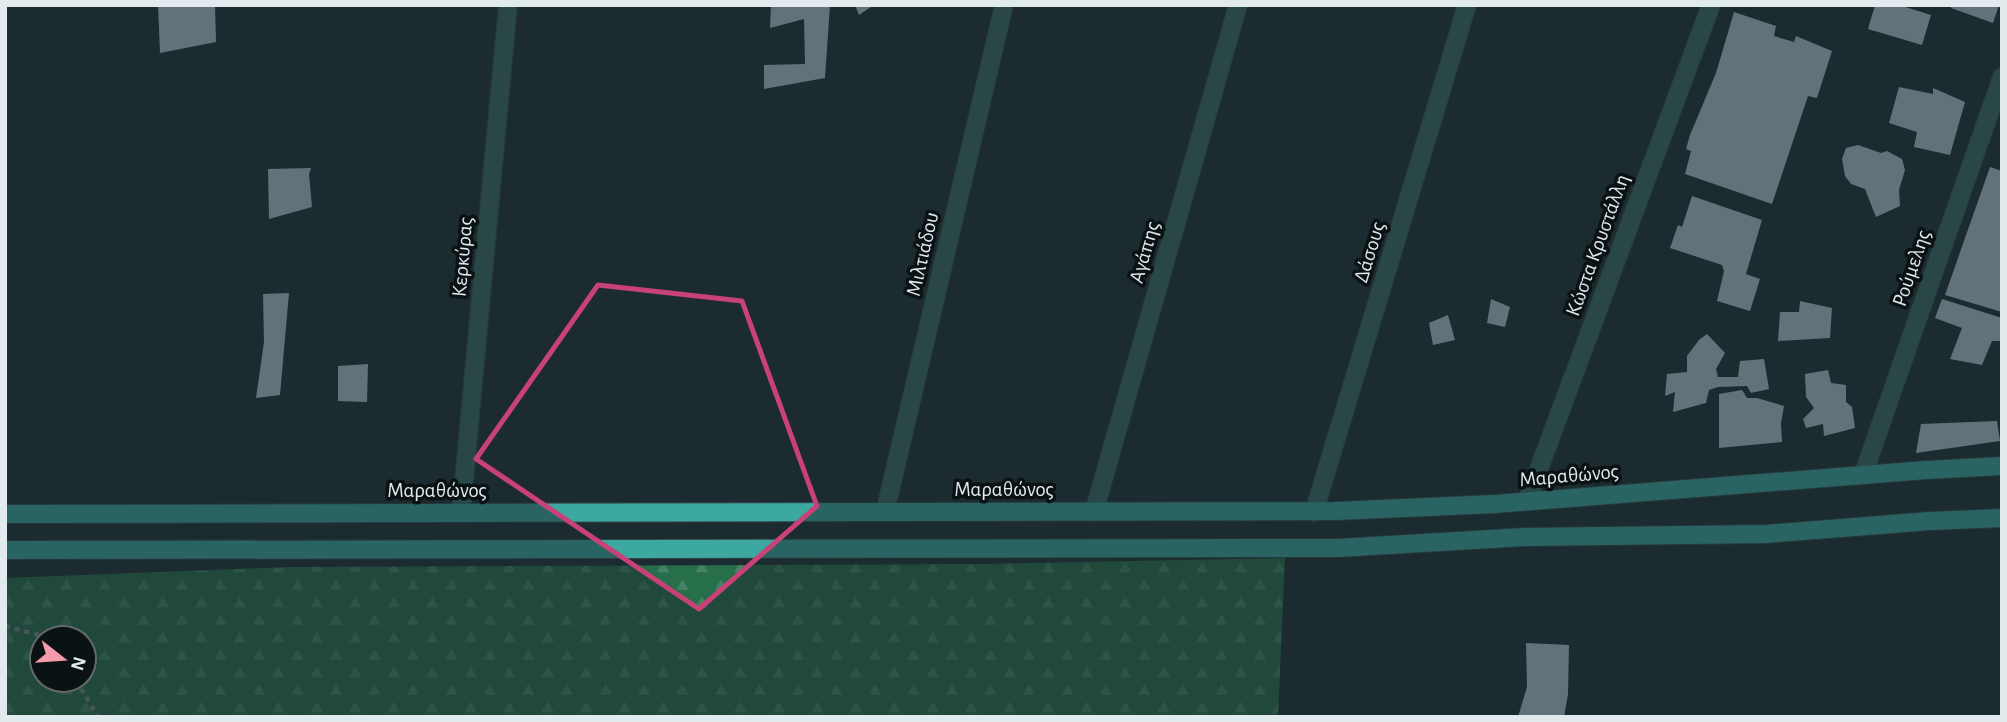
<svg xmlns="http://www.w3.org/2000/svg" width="2007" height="722" font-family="'Alegreya Sans',sans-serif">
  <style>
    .forest { fill: url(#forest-firs); fill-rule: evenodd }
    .building { fill: #bbc8d5 }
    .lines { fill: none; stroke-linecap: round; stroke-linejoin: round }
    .street-casing { stroke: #37464b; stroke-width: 20 }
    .primary-casing { stroke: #37464b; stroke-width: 20 }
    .path { stroke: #7b888c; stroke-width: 4.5; stroke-dasharray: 5 5; stroke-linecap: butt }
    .street { stroke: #3a6864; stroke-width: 18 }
    .primary { stroke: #3ca8a0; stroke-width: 18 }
    .marked { fill: none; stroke: #c84278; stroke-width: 5; stroke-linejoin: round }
    .labels { text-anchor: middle; stroke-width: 7; stroke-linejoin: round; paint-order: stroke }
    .street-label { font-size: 21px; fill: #e1ebee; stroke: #0b1214 }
  </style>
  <defs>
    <pattern id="forest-firs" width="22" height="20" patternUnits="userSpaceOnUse" patternTransform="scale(1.75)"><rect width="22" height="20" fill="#276e4b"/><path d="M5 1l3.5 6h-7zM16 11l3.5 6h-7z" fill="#468365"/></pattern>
  </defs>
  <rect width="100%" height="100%" fill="#1b2b30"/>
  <path class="forest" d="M1285 558 1278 717H5V578L290 567 984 564ZM42 638H84V680H42Z"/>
  <g class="building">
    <polygon points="158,5 215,5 216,42 160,53"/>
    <polygon points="771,5 830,5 825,78 764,89 764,65 805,64 804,19 770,28"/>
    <polygon points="855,5 874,5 859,15"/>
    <polygon points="1875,5 1899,5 1931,15 1922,45 1868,29"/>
    <polygon points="1952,5 1999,5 1993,23 1951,8"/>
    <polygon points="1734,12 1776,26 1774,36 1794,42 1796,36 1832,51 1817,98 1808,96 1772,204 1685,174 1691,151 1686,149 1690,135 1716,73"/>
    <polygon points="1899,87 1933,94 1933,88 1965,102 1950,155 1914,147 1917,132 1889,123"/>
    <polygon points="1858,145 1881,153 1887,151 1902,159 1905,170 1899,190 1900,206 1876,217 1865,189 1851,184 1845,176 1842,159 1846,148"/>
    <polygon points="1990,167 2002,171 2002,312 1945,295"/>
    <polygon points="311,168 309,174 312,207 269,219 268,169"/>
    <polygon points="1692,196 1762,220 1746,274 1760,279 1750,311 1717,301 1724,271 1722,265 1670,248 1678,225 1682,227"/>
    <polygon points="289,293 280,395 256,398 264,342 263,294"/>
    <polygon points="1491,299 1510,307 1505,327 1487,323"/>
    <polygon points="1942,299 2002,318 2002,341 1992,341 1982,365 1950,359 1962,328 1935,318"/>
    <polygon points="1800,301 1832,308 1830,338 1778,341 1780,312 1799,312"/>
    <polygon points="1448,315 1455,340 1433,345 1429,323"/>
    <polygon points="1707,334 1725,353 1716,369 1718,377 1738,377 1740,361 1764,359 1769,389 1751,393 1747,386 1718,387 1709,390 1706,403 1673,412 1675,392 1665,396 1667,374 1687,372 1687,356 1699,340"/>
    <polygon points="368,364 367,402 338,401 338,366"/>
    <polygon points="1828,370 1831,383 1846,385 1846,402 1852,407 1855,428 1824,436 1823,424 1806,428 1803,419 1814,408 1806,397 1805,374"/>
    <polygon points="1742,390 1747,398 1757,398 1784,406 1781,423 1782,442 1719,448 1719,394"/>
    <polygon points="1997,421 2000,441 1916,453 1921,424"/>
    <polygon points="1526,643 1569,645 1568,694 1564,717 1518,717 1527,687"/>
  </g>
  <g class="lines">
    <defs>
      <g id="street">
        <polyline points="1863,475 2002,77"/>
        <polyline points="1527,501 1711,5"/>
        <polyline points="885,512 1004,5"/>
        <polyline points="1094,512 1238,5"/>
        <polyline points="1314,512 1467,5"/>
        <polyline points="461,513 508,5"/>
      </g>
      <g id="primary">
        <polyline points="5,514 1336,511 1495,504 1926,470 2002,466"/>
        <polyline points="5,550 1338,548 1525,537 1766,534 1930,521 2002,518"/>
      </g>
    </defs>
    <use href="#street" class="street-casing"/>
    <use href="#primary" class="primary-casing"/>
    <g class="path">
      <polyline points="5,626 50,638"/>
      <polyline points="76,680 98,717"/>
    </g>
    <use href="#street" class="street"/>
    <use href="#primary" class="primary"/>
  </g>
  <path d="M0 0H2007V722H0ZM598 285 742 301 817 506 699 609 476 459Z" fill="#1b2b30" fill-opacity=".55" fill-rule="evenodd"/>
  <path class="marked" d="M598 285 742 301 817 506 699 609 476 459Z"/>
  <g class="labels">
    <g class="street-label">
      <text transform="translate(1597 245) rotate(-70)" y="7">Κώστα Κρυστάλλη</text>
      <text transform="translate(1144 252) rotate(-74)" y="7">Αγάπης</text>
      <text transform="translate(1369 252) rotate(-73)" y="7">Δάσους</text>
      <text transform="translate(922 254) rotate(-77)" y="7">Μιλτιάδου</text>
      <text transform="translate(462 257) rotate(-85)" y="7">Κερκύρας</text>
      <text transform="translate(1911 268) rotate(-71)" y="7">Ρούμελης</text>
      <text transform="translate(1569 475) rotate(-5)" y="7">Μαραθώνος</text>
      <text x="1004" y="496">Μαραθώνος</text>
      <text x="437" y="497">Μαραθώνος</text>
    </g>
  </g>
  <rect width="2007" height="722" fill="none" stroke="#e1ebee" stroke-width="14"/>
  <g transform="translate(63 659) rotate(107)"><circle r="33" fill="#0b1214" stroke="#61696b" stroke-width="2"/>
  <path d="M0-5L12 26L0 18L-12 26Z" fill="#f39aab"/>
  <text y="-10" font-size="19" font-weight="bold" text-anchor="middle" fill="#e1ebee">N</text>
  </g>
</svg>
